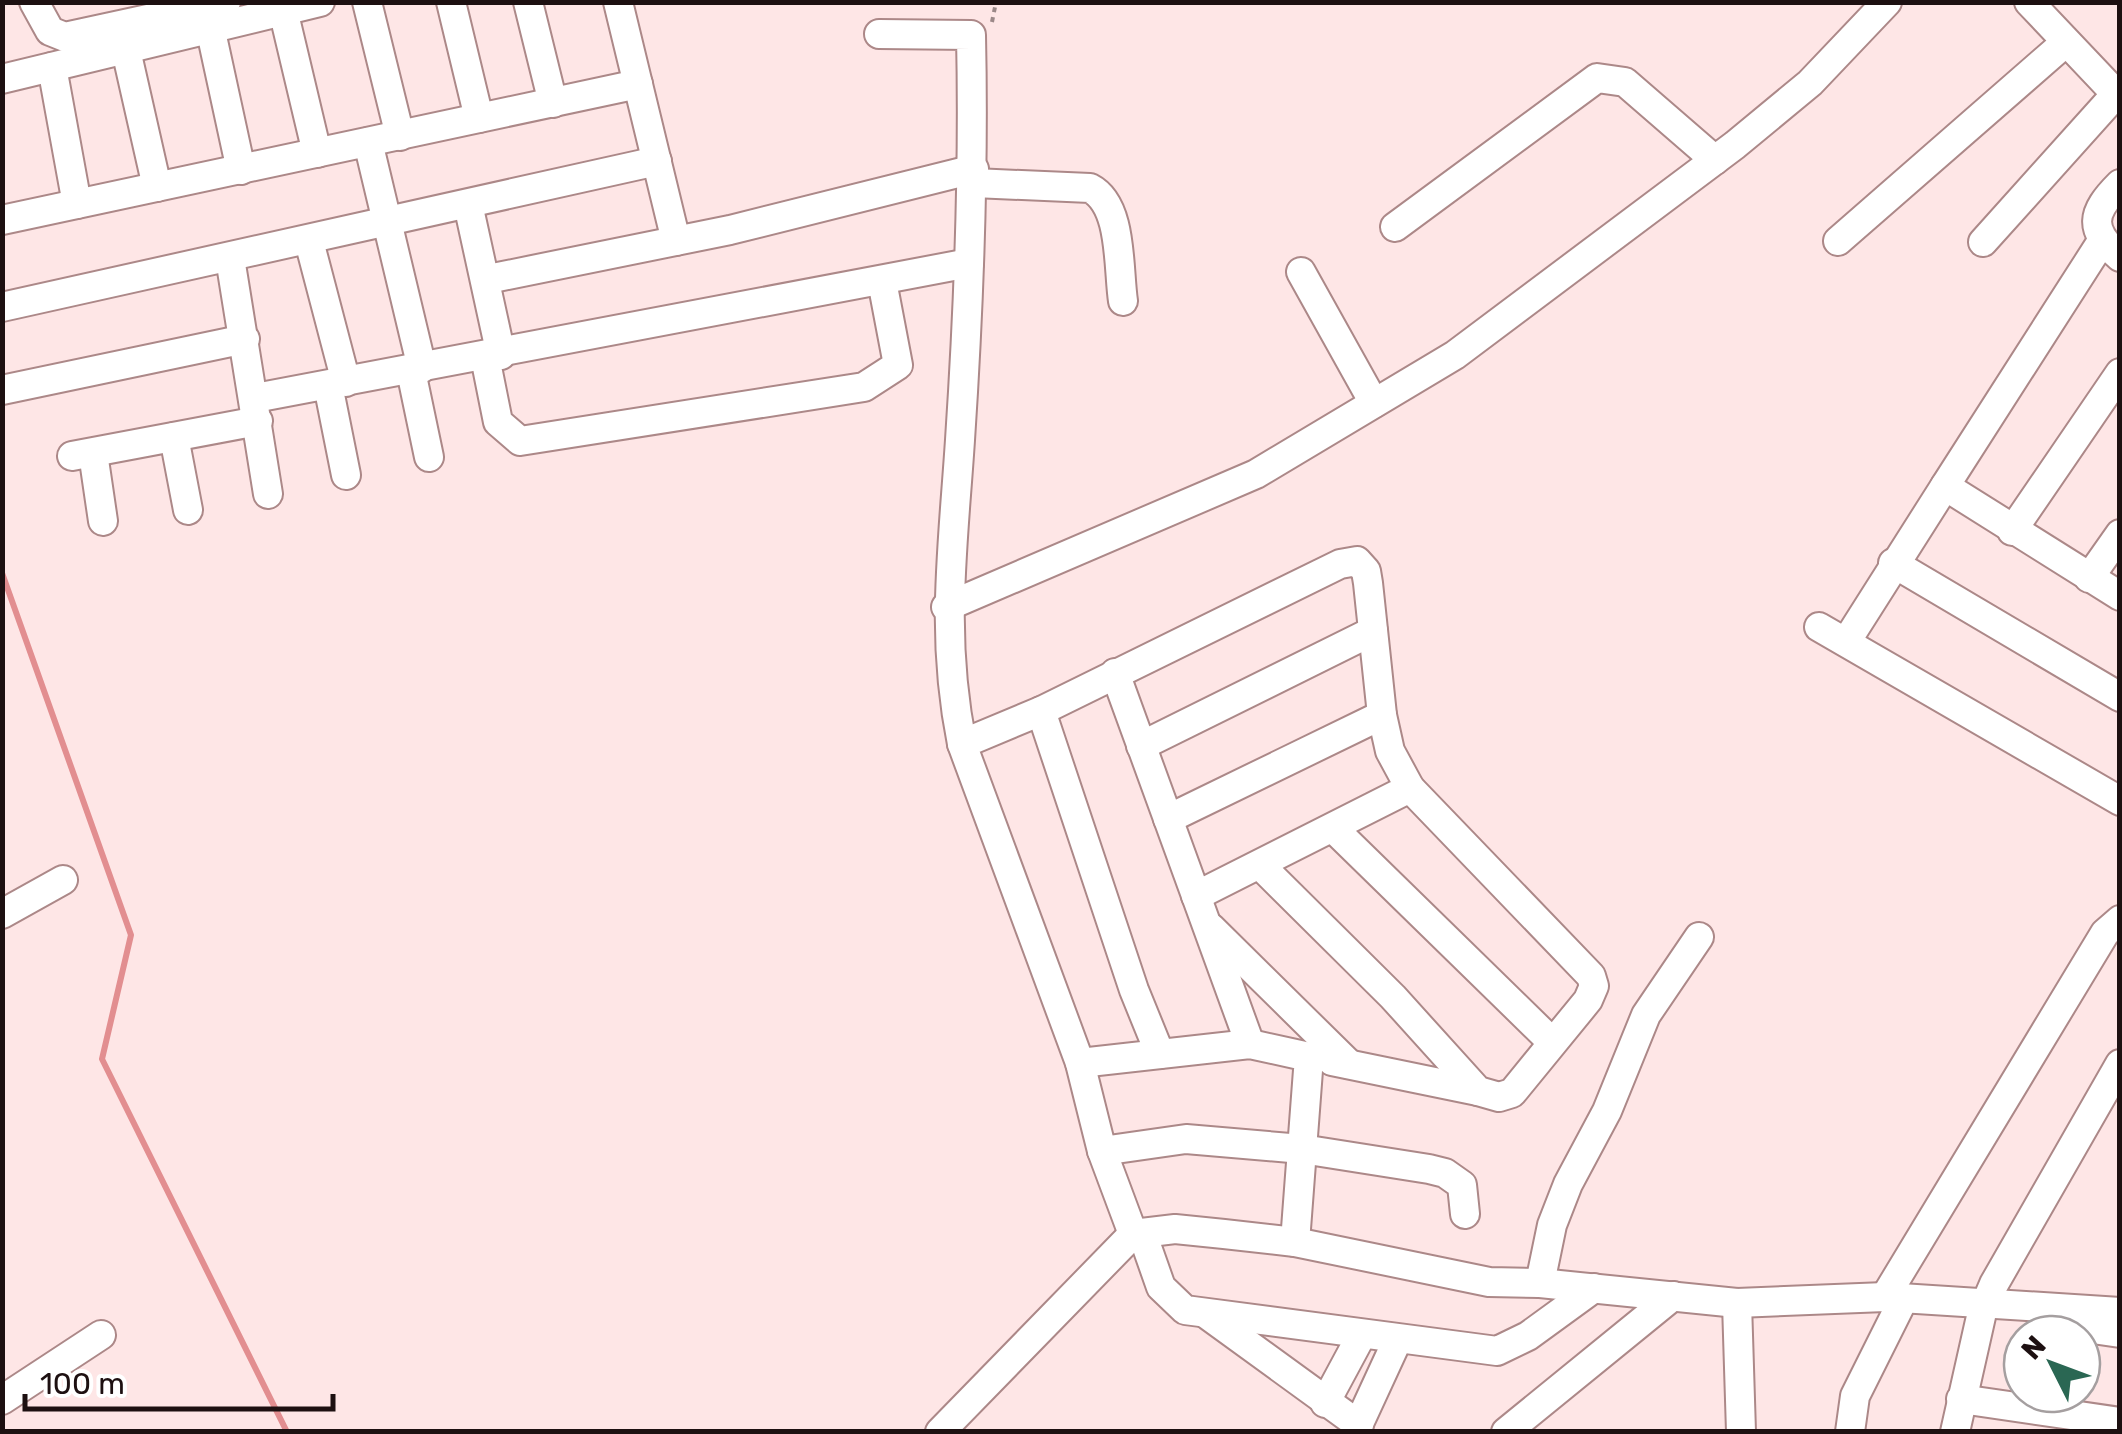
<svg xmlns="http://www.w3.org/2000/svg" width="2122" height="1434" font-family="Rubik,sans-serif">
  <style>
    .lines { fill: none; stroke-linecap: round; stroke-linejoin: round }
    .stream { stroke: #e28e90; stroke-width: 6 }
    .minor-casing { stroke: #ac8888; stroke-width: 32 }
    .path { stroke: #9b8888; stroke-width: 4; stroke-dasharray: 5 5; stroke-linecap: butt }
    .minor { stroke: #fff; stroke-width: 28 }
  </style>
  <rect width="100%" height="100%" fill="#fee6e6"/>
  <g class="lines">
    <polyline class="stream" points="2,573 131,935 102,1059 287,1432"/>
    <defs>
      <g id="minor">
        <polyline points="34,2 50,31 65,37 226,2"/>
        <polyline points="367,2 400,136"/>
        <polyline points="451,2 479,118"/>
        <polyline points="528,2 553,103"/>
        <polyline points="618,2 676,241"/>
        <polyline points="2029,2 2120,98"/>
        <polyline points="283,10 317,153"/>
        <polyline points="210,27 241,170"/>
        <path d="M879 34 971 35C974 170 969 304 960 440 953 548 940 635 962 744"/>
        <polyline points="126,50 157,187"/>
        <polyline points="52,67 77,204"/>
        <polyline points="2,79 320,2"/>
        <polyline points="368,142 422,368"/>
        <path d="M974 183 1090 188C1123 205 1118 268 1123 301"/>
        <path d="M2120 184C2091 213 2088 229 2120 257"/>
        <polyline points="468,204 501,355"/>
        <polyline points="2,220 638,84"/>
        <polyline points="1395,227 1597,78 1625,82 1715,160"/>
        <polyline points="309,241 346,382"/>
        <polyline points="1838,241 2066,42"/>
        <polyline points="2102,241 1945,486 2120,596"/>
        <polyline points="1983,242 2116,94"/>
        <polyline points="230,258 268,494"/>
        <polyline points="1301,272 1374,403"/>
        <polyline points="488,279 730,230 974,169"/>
        <polyline points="2,307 657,161"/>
        <polyline points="485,357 498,422 520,441 864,387 898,365 882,281"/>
        <polyline points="411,371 429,457"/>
        <polyline points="328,385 346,475"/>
        <polyline points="2,390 245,339"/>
        <polyline points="255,398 969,263"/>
        <polyline points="174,437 188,510"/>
        <polyline points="93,453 103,521"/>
        <polyline points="72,456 258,421"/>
        <polyline points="2012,531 2120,373"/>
        <polyline points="1893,563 2120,697"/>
        <polyline points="2089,578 2120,534"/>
        <polyline points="946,607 1256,474 1455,355 1735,145 1810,83 1887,2"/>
        <polyline points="1819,627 2120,801"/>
        <polyline points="1846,642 1945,486"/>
        <polyline points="1115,673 1250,1044"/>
        <polyline points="1041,711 1134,990 1160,1054"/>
        <polyline points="1141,746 1373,631"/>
        <polyline points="1168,819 1382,715"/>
        <polyline points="1334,829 1552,1042"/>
        <polyline points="1260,865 1393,997 1478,1091 1499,1097 1512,1093 1588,1000 1594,986 1591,976 1410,788"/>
        <polyline points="2,914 63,880"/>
        <polyline points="1211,928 1349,1064"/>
        <polyline points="1332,1061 1478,1091"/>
        <polyline points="1080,1063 1250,1044 1309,1057 1295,1242"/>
        <polyline points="1102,1151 1186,1139 1302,1149 1429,1169 1445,1173 1462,1185 1465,1214"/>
        <polyline points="1142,1233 1161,1287 1185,1310 1497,1351 1528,1336 1594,1288"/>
        <polyline points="1133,1234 1102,1151 1080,1063 962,744 1041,711 1340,564 1357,561 1366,571 1368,583 1382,715 1390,751 1410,788 1196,896"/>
        <polyline points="1540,1283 1552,1225 1568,1184 1607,1111 1646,1015 1699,937"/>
        <polyline points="1885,1297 2105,933 2120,920"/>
        <polyline points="1737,1303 1741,1432"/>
        <polyline points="2049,1309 2065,1325 2120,1333"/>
        <polyline points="1209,1316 1359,1425"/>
        <polyline points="1961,1399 2120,1422"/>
        <polyline points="2,1400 101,1335"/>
        <polyline points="1325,1403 1361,1336"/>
        <polyline points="940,1432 1133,1234 1175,1229 1224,1234 1295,1242 1489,1282 1540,1283 1737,1303 1885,1297 2120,1312"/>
        <polyline points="1355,1432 1397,1341"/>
        <polyline points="1506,1432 1673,1296"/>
        <polyline points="1850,1432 1855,1396 1904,1298"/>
        <polyline points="1955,1432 1982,1312 1994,1284 2120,1064"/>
      </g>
    </defs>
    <use href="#minor" class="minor-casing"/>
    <polyline class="path" points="992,22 996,2"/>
    <use href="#minor" class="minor"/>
  </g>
  <rect width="2122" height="1434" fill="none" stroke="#1d1011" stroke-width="10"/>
  <g transform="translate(2052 1364) rotate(312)"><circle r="48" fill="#ffffff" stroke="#a59fa0" stroke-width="2.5"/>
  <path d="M0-8L18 38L0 25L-18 38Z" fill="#2a6753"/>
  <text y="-15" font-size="28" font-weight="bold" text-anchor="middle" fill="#1d1011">N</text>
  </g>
  <path d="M25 1394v15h308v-15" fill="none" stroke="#1d1011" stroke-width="5"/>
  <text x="40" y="1394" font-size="30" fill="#1d1011" stroke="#ffffff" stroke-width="8" paint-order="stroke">100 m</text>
</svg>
